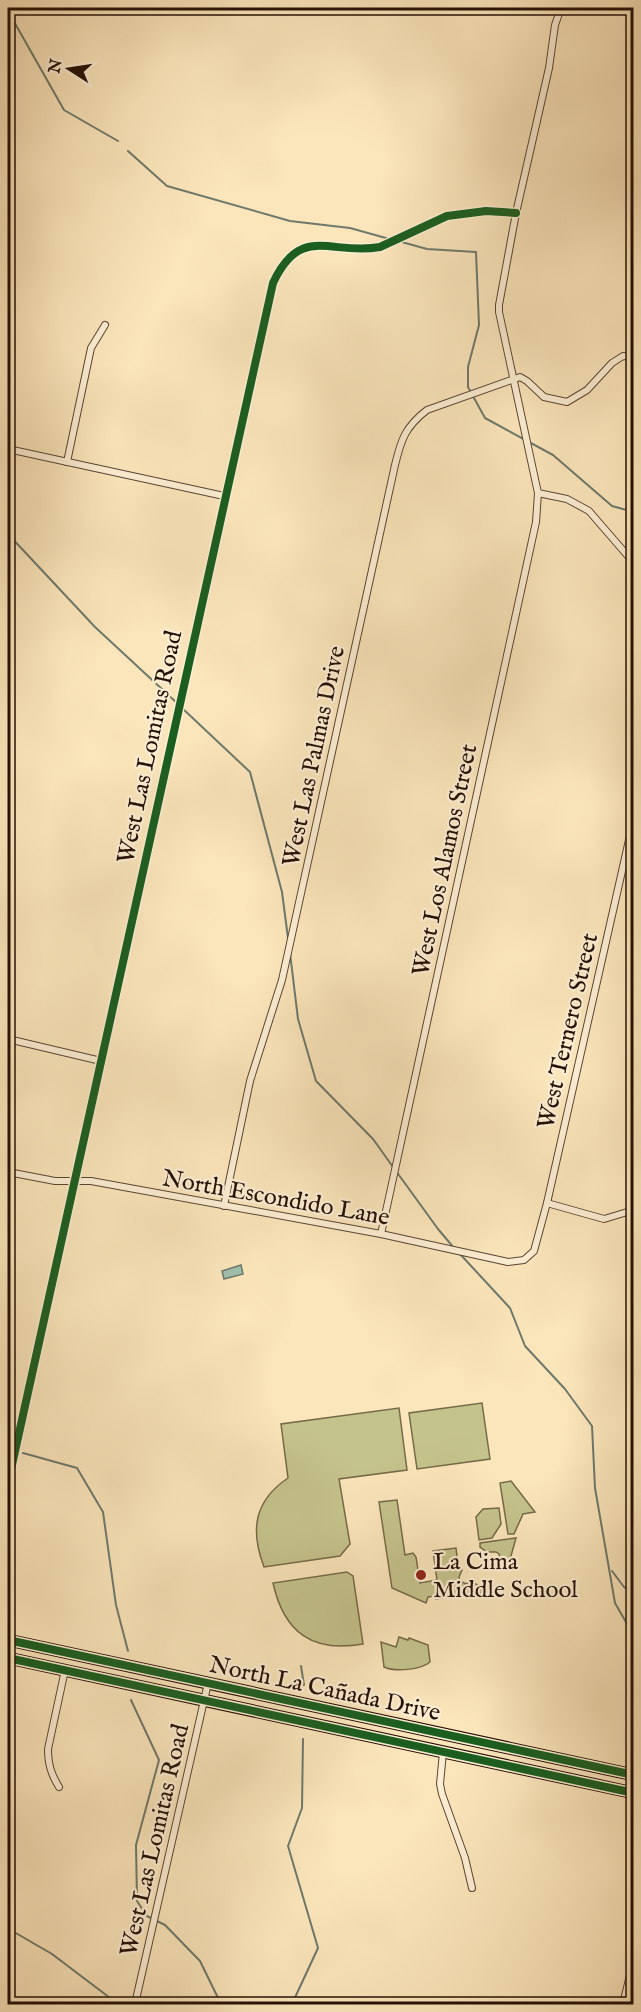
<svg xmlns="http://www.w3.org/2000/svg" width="641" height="2012" font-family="'IM FELL English',serif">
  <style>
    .green { fill: #c5c38c; stroke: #756a49; stroke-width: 1.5 }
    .water { fill: #9fbfae; stroke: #6e796b; stroke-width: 1.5 }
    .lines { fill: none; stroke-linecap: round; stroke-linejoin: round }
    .stream { stroke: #6e796b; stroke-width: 2 }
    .minor-casing { stroke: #5a4533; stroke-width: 8 }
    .primary-casing { stroke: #251006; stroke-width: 13 }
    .minor { stroke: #fceed3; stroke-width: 6 }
    .primary { stroke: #eec27e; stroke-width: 10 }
    .cycleway-casing { stroke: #fceed3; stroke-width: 11 }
    .cycleway { stroke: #1b5e20; stroke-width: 8 }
    .poi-dot { fill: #8f2418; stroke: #fceed3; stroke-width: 2 }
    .labels { text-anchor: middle; stroke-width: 4.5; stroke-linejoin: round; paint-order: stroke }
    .street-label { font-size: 24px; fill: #251006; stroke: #fceed3 }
    .poi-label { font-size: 24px; fill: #251006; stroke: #fceed3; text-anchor: start }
  </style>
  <rect width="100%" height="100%" fill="#fbe5bb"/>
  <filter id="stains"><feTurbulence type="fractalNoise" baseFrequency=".00333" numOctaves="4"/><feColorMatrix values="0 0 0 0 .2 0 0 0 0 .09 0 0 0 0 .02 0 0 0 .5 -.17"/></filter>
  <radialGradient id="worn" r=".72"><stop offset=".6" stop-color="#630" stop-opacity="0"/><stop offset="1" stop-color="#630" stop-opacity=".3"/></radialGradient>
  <g class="green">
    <polygon points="482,1403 490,1459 417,1469 409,1413"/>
    <path d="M399 1408 407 1470 339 1479 350 1544 340 1556 264 1567C250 1530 254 1501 288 1478L281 1424Z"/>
    <polygon points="511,1481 535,1512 523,1514 514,1534 508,1534 500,1483"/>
    <path d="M397 1500 405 1555 413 1553 416 1557 420 1583 437 1580 433 1551 456 1548 458 1565 462 1570 459 1577 460 1581 466 1584 470 1581C476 1583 481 1587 483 1593L436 1599 435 1596 428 1597 426 1603 392 1588 379 1502Z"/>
    <polygon points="499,1508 501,1524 492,1538 479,1540 476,1517 483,1509"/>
    <polygon points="516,1538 507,1570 501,1567 499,1554 496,1552 487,1552 480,1547 480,1543"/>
    <path d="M347 1572 353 1576 363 1644C313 1653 284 1633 273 1583Z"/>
    <path d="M399 1637 408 1640 409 1638 428 1645 430 1662C421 1670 395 1672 384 1667L381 1642 396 1647Z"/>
  </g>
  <polygon class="water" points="241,1265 243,1274 224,1279 222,1271"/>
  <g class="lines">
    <g class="stream">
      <polyline points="8,11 64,110 118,141"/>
      <polyline points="128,151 167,186 290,221 350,228 393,240"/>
      <polyline points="398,241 427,249 476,252 479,325 468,367 468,387 485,418 553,455 612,506 634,512"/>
      <polyline points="8,534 95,627 178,704"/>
      <polyline points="182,708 250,772 282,892 288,938"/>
      <polyline points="290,953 298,1019 316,1081 373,1139 393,1167"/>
      <polyline points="396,1171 438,1229 454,1248"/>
      <polyline points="460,1254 510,1308 525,1346 565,1389 592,1426 595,1488 615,1603 634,1636"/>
      <polyline points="23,1453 77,1468 103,1512 116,1605 128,1651"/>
      <polyline points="612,1571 624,1587 634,1595"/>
      <polyline points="301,1666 304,1685"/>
      <polyline points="131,1700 159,1760 136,1845 137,1901 147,1916 165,1925 200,1961 221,2004"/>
      <polyline points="8,1924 14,1932 52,1954 118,2004"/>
      <polyline points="292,2004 318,1948 288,1846 302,1808 303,1739"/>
    </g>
    <defs>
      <g id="minor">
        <polyline points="561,8 555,25 549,68 516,213 499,305 499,312 538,493 567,499 589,511 634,563"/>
        <polyline points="8,449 224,496"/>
        <polyline points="67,462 91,348 105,325"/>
        <polyline points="8,1039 101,1061"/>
        <polyline points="8,1172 55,1181 91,1181 381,1234 508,1262 524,1260 534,1251 547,1203 634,818"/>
        <polyline points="547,1203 604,1219 634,1210"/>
        <path d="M224 1206 250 1081 282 980 395 465C401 440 405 427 427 410L520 377 527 381 544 397 567 402 587 390 612 363 623 356 634 357"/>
        <polyline points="381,1234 536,522 538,493"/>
        <path d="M8 1483 273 283C301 223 331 256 380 247L447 216 486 211 516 213"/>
        <polyline points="443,1752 440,1784 442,1794 465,1858 472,1888"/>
        <path d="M59 1787C51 1774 48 1764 48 1749L65 1670"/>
        <polyline points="135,2004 208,1683"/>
        <polyline points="623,2004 634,1959"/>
      </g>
      <g id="primary">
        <polyline points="8,1640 634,1775"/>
        <polyline points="8,1658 634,1793"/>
      </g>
    </defs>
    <use href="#minor" class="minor-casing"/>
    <use href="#primary" class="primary-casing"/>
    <use href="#minor" class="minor"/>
    <use href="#primary" class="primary"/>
    <defs>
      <g id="cycleway">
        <path d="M8 1483 273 283C301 223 331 256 380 247L447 216 486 211 516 213"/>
        <polyline points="8,1640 634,1775"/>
        <polyline points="8,1658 634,1793"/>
      </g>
    </defs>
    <use href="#cycleway" class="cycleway-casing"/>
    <use href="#cycleway" class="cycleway"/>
  </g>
  <circle class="poi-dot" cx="421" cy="1575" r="6"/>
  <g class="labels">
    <g class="street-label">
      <text transform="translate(149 747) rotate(-78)" y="8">West Las Lomitas Road</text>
      <text transform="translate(313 756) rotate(-78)" y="8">West Las Palmas Drive</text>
      <text transform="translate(444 860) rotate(-78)" y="8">West Los Alamos Street</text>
      <text transform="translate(567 1031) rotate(-77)" y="8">West Ternero Street</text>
      <text transform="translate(276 1197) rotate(10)" y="8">North Escondido Lane</text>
      <text transform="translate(325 1688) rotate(12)" y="8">North La Cañada Drive</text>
      <text transform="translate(154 1840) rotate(-77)" y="8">West Las Lomitas Road</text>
    </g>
    <g class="poi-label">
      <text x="433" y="1569">La Cima<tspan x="433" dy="28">Middle School</tspan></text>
    </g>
  </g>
  <rect width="641" height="2012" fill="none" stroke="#fbe5bb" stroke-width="30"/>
  <rect x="9" y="9" width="623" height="1994" fill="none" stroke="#251006" stroke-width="3"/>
  <rect x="15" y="15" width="611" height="1982" fill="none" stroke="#251006" stroke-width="1.5"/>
  <g transform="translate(69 69) rotate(282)" stroke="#fceed3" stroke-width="4.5" paint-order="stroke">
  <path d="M0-4.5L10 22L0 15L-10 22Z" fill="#251006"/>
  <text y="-9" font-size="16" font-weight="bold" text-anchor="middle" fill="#251006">N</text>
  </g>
  <rect width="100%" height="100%" filter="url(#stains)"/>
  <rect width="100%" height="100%" fill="url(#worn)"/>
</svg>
